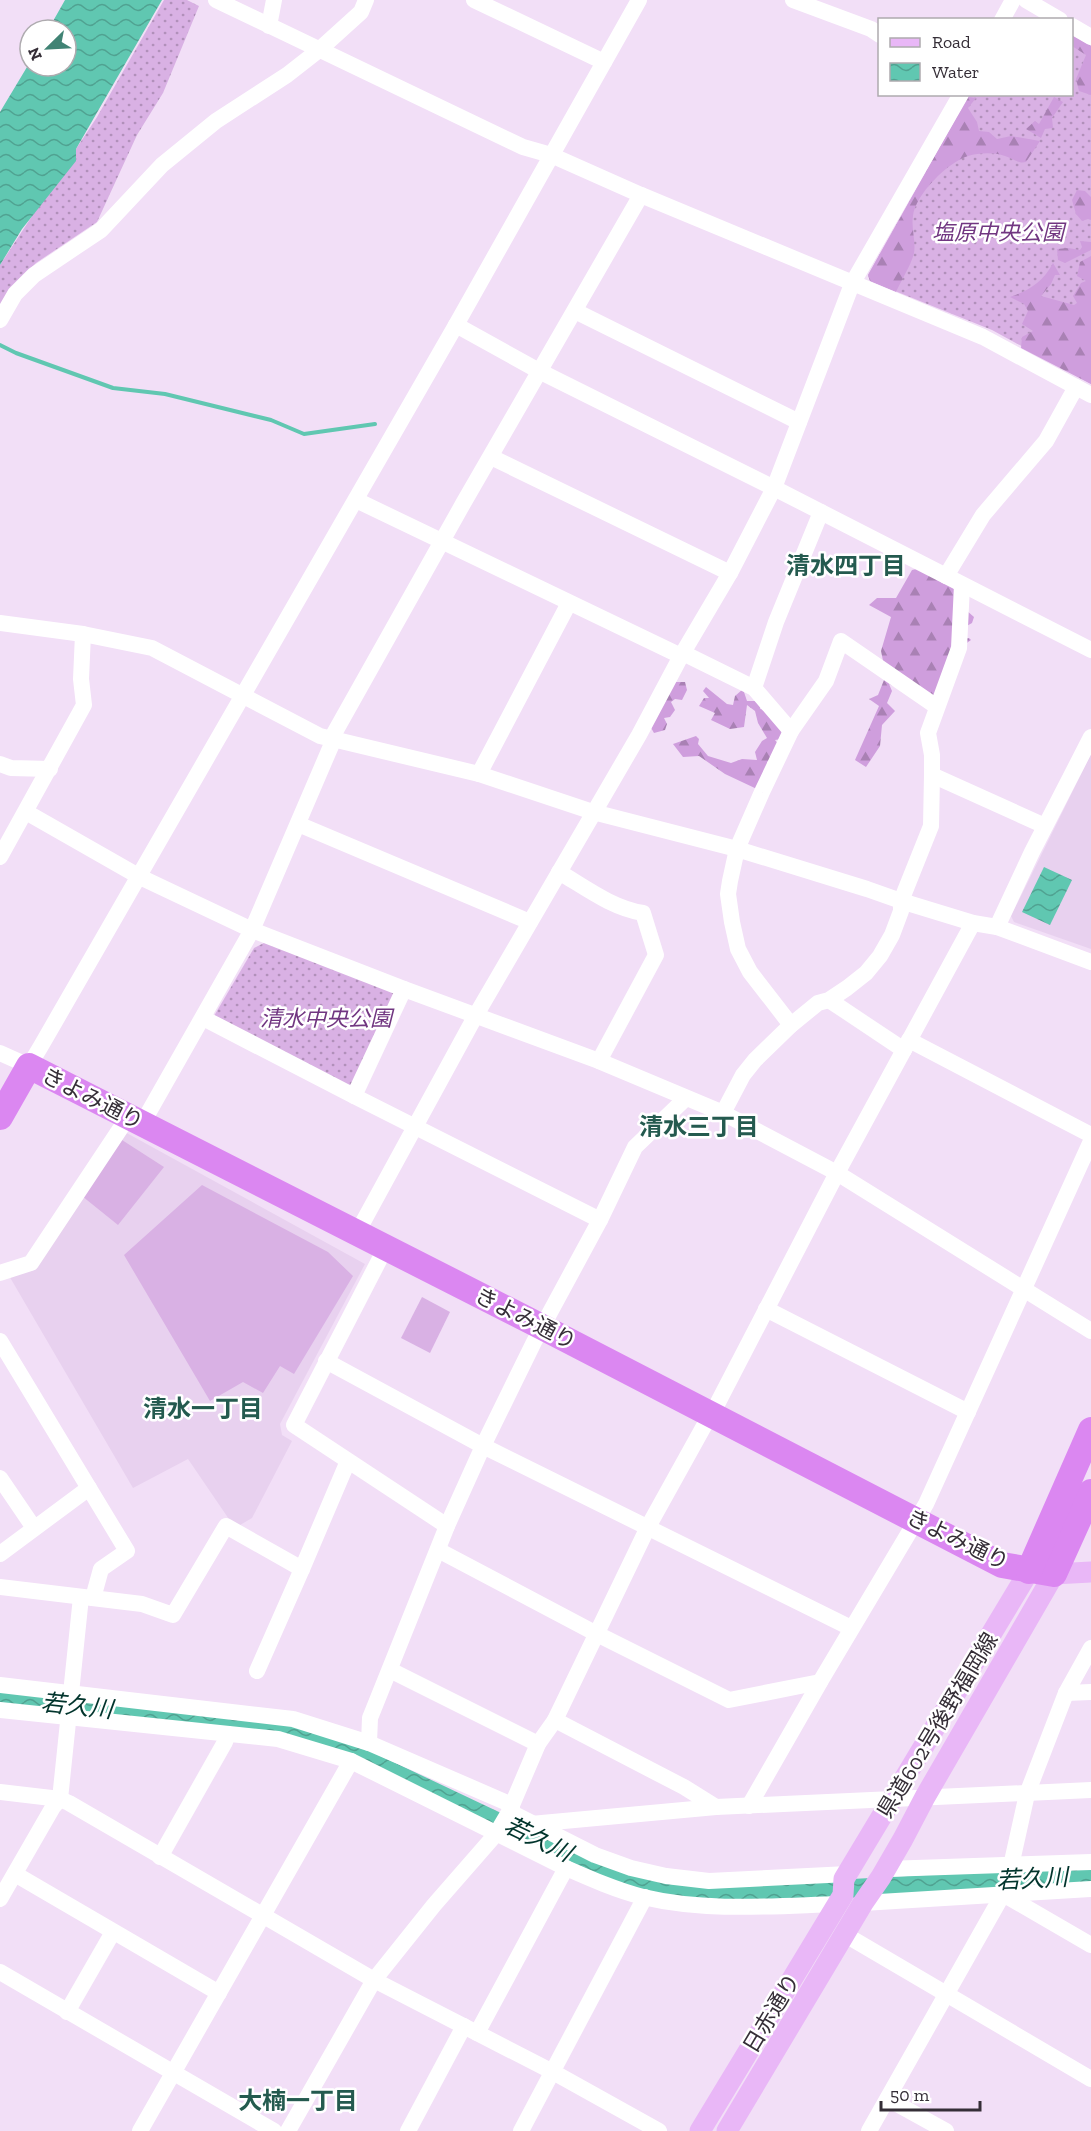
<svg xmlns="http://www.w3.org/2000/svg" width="1091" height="2131" font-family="'Zilla Slab','Noto Sans JP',serif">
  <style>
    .built { fill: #e8d1ef }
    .grass { fill: url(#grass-dots) }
    .forest { fill: url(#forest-firs) }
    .garden { fill: #d9b1e4 }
    .water { fill: url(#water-waves) }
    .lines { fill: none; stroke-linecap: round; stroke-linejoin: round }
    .stream { stroke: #60c7b1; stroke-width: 4 }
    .minor { stroke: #fff; stroke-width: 16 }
    .major { stroke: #e9b7f7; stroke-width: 21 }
    .highway { stroke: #db87f1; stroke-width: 26 }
    .labels { text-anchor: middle; stroke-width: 5; stroke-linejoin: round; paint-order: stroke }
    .park-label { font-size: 22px; font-style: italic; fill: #713681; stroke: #fff }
    .street-label { font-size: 22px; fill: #352e37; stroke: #fff }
    .neighbourhood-label { font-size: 24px; font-weight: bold; fill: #245a4f; stroke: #fff }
    .water-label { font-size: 24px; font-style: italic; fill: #01342c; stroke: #fff }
  </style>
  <defs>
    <pattern id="grass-dots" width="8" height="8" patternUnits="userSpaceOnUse" patternTransform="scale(1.5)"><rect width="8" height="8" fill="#d9b1e4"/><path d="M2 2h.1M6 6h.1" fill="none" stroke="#b190ba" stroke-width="1.8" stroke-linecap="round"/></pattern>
    <pattern id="forest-firs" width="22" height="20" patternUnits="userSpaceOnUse" patternTransform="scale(1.5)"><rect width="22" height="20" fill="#cf9edd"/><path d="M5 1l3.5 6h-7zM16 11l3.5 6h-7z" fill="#a981b4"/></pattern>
    <pattern id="water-waves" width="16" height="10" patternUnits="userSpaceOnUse" patternTransform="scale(1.5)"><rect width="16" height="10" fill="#60c7b1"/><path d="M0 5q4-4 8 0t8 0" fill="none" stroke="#50a291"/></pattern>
  </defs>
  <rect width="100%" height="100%" fill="#f2dff7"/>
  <g class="built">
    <polygon points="1091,754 1091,949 1014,922 1011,916"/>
    <polygon points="123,1131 365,1264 280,1424 282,1435 292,1441 252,1518 235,1528 188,1459 133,1488 8,1274 37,1266"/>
  </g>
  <g class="grass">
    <polygon points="164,0 187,0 199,6 163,93 137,135 97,222 36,263 13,286 0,308 0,265 97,117"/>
    <polygon points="1072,35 1091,46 1091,384 992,330 870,281 868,275 969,95 1072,94"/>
    <polygon points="266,942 397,993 352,1089 214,1016 254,948"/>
  </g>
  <g class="forest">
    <polygon points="1072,35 1091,46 1091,95 1079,91 1076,79 1086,55 1072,46"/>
    <path d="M968 97 976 98 968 108 977 122 979 131 989 132 997 139 1011 136 1040 141 1026 162C1018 164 1012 158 1005 156 993 152 979 153 968 156 948 162 915 195 913 216 911 228 916 241 914 253 912 263 901 281 896 292L870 281 868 275Z"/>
    <polygon points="1054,97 1063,102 1052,118 1053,128 1045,129 1041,138 1026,129 1035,121 1039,124"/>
    <polygon points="1077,190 1085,191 1091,197 1091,220 1088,219 1082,221 1076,214 1072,200"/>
    <polygon points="1080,241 1091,242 1091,250 1065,263 1058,260 1057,249 1068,248 1080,250 1082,247"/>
    <path d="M1091 256V384L1021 348 1022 337 1033 331 1022 324 1028 311 1024 304 1010 297C1030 290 1043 282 1053 263L1060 275H1055L1051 284 1041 296 1074 305 1077 303 1073 296 1081 283 1086 281 1077 276 1080 262Z"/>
    <polygon points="921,568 944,572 966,610 974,617 972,623 965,627 963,639 969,638 971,640 964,645 933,705 889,684 892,691 887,703 895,711 882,725 880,746 866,767 855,760 879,706 869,699 878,695 886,675 881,651 891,617 869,605 877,598 896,598 912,570"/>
    <polygon points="675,682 685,682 687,690 682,700 675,699 671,702 675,710 670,717 664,718 667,724 665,730 654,733 650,726"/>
    <polygon points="706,687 727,704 733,705 735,696 743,689 747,701 756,701 761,705 760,709 772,711 785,728 781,739 775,740 778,744 769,761 767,762 769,777 759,790 725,774 699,756 683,757 673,744 696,736 699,739 698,744 708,756 731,763 742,759 757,760 755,752 762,741 767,738 758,723 755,711 747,705 744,727 730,729 711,720 715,713 699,706 704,698 709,698 703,691"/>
  </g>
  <g class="garden">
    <polygon points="122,1140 164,1167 118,1225 82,1196"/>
    <polygon points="202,1185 328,1252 353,1276 294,1374 280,1366 263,1393 243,1382 210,1401 124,1255"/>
    <polygon points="422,1297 450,1312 430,1353 401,1338"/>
  </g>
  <g class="water">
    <polygon points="65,0 162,0 76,149 76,161 22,229 0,265 0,112 30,62 30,66 66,66 66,30 48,30"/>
    <polygon points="1044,867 1072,880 1050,925 1022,912"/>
    <polygon points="0,1689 279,1722 368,1750 594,1857 631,1871 815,1881 1091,1866 1091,1886 739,1903 646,1895 277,1733 0,1705"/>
  </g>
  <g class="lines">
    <polyline class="stream" points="0,345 16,353 113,388 165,394 271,420 304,434 375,424"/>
    <g class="minor">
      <polyline points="216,0 523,147 551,155 641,195 983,337 1091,395"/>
      <polyline points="474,0 604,62"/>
      <polyline points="793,0 871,29 880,35"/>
      <polyline points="1026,0 1060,20"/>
      <polyline points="1002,20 1013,0"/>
      <polyline points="269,26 274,0"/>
      <polyline points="1072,26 1091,37"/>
      <polyline points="575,311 799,422"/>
      <polyline points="0,320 15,294 34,275 101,230 162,165 216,121 287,75 319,50 361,12 366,0"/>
      <polyline points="456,325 539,371 774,488 1091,650"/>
      <polyline points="491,457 730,573"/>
      <polyline points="356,500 681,656"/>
      <polyline points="946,576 983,515 1046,441 1076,387"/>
      <polyline points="962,585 959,648 928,733 932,755 932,775 1045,826"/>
      <polyline points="0,623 83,634 152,648 320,736 479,774 593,812 737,849 867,889 901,901 973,923 997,927 1091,962"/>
      <polyline points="683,653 754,688 791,731"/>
      <polyline points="754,688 776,622 821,512"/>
      <polyline points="331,739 464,502 641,195"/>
      <polyline points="0,764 11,768 50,769"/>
      <polyline points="479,774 569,603"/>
      <polyline points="26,812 140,877 252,930 404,989 599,1061 723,1113 837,1173 1091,1331"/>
      <polyline points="298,824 530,922"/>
      <polyline points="0,857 84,705 81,679 83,634"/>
      <path d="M559 872C586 888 612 908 643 913L656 955 599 1061"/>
      <polyline points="997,927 1032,852 1091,737"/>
      <polyline points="829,1000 904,1050"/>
      <polyline points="203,1018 354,1096 600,1220"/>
      <polyline points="791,1025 750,972 738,949 732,922 728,894 730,881 737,849 762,792 791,731 826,681 841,641 937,707"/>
      <polyline points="909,1040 1091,1135"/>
      <polyline points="0,1053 29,1066 41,1046 456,325 639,0"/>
      <polyline points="354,1096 404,989"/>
      <polyline points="723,1113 743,1075 755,1060 791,1025 818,1003 829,1000 847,988 866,973 880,956 892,935 901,911 901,901 931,826 932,775"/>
      <polyline points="142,1124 252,930 334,739"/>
      <polyline points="357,1233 476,1015 639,735 681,656 730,573 774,488 852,284 961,94"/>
      <polyline points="386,1247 294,1425 447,1526"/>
      <polyline points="0,1273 31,1263 128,1117"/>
      <polyline points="766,1309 968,1412"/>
      <polyline points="0,1341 127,1551 101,1569 93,1598"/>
      <polyline points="326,1361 483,1446 851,1628"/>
      <polyline points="0,1478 34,1528"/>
      <polyline points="438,1550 595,1633 729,1700 820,1682 926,1504 1091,1141"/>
      <polyline points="0,1554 89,1488"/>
      <polyline points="0,1587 142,1604 173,1615 226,1526 302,1569 348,1461"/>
      <polyline points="390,1670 538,1744"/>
      <polyline points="257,1671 302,1569"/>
      <polyline points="0,1685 293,1719 369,1743 512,1805 512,1813 595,1855 631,1868 666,1876 709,1881 848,1874"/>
      <polyline points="1066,1693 1091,1692"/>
      <path d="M0 1710 278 1739 351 1761 566 1868C591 1879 616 1890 643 1897 706 1912 773 1906 837 1904"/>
      <polyline points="555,1720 684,1787 716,1807"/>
      <polyline points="369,1743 370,1718 447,1526 483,1446 534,1342 600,1220 635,1147 686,1098"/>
      <polyline points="0,1792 60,1799 69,1803 374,1980 553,2072 659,2131"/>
      <polyline points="749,1806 820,1682"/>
      <polyline points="496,1834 531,1824 716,1807 1091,1790"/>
      <polyline points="160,1857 225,1742 228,1734"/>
      <polyline points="1011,1866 1027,1794 1066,1693 1091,1648"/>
      <polyline points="886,1869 1091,1862"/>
      <polyline points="15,1874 219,1993"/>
      <polyline points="0,1899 53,1807 60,1799 81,1597"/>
      <polyline points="863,1903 1091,1889"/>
      <polyline points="844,1934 1091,2079"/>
      <polyline points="0,1972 274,2131"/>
      <polyline points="67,2012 113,1932"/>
      <polyline points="477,2033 566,1868"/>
      <polyline points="888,2099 946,2131"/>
      <polyline points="140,2131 351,1761"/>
      <polyline points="288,2131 374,1980 434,1905 496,1834 509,1812 538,1744 555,1720 648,1527 704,1426 712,1414 837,1173 973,923"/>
      <polyline points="408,2131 464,2026"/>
      <polyline points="521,2131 645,1897"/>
      <polyline points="869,2131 1003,1894 1091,1945"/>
    </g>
    <g class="major">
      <polyline points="700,2131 843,1895 844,1879 1029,1571"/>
      <polyline points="727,2131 863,1903 881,1877 903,1839 925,1797 1054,1574 1091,1572"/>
    </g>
    <g class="highway">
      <polyline points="0,1117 29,1066 542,1327 1002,1565 1054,1574 1091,1492"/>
      <polyline points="1029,1571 1091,1430"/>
    </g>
  </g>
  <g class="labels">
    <g class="park-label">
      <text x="998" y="240">塩原中央公園</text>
      <text x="326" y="1026">清水中央公園</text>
    </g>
    <g class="street-label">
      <text transform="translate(93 1098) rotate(27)" y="8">きよみ通り</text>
      <text transform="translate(526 1318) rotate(27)" y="8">きよみ通り</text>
      <text transform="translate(958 1539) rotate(26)" y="8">きよみ通り</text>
      <text transform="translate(937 1725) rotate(-59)" y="8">県道602号後野福岡線</text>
      <text transform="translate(771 2013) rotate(-59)" y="8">日赤通り</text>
    </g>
    <g class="neighbourhood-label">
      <text x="846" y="574">清水四丁目</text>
      <text x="699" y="1135">清水三丁目</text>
      <text x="203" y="1417">清水一丁目</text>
      <text x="298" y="2109">大楠一丁目</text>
    </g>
    <g class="water-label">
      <text transform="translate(77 1706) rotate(6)" y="8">若久川</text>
      <text transform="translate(538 1839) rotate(26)" y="8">若久川</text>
      <text transform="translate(1032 1879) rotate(-3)" y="8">若久川</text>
    </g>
  </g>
  <rect x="878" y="18" width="195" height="78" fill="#ffffff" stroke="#aeabaf" stroke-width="1.5"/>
  <rect x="890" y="38" width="30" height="9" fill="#e9b7f7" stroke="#aeabaf" stroke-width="1.5"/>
  <text x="932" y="48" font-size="18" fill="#352e37">Road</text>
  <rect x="890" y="63" width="30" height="18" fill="url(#water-waves)" stroke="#aeabaf" stroke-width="1.5"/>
  <text x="932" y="78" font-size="18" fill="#352e37">Water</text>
  <g transform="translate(48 48) rotate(246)"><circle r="28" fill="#ffffff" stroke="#aeabaf" stroke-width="1.5"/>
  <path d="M0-4.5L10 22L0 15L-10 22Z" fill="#408374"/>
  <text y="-9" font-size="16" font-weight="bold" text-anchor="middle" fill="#352e37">N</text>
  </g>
  <path d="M881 2101v9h99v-9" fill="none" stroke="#352e37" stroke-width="3"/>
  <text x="890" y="2101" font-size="18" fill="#352e37" stroke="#ffffff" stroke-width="4.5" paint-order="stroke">50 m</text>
</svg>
